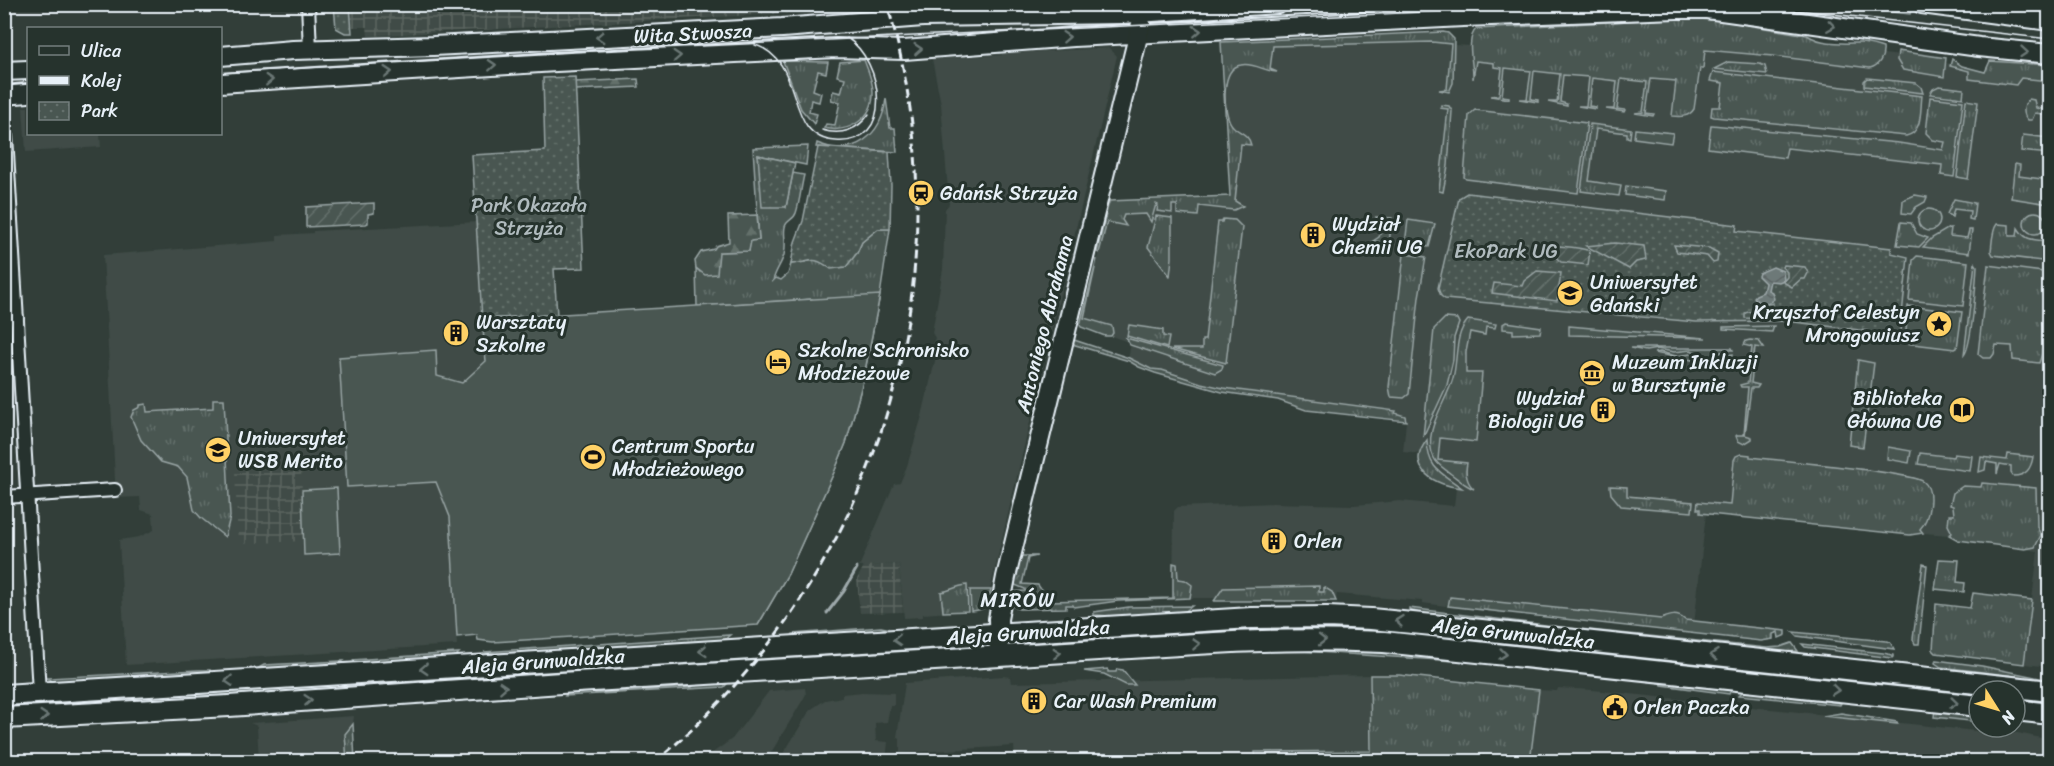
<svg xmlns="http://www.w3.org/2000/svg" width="2054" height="766" font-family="Sriracha,sans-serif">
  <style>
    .built { fill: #3f4b46 }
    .industrial { fill: url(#industrial-grid) }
    .grass { fill: url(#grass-tufts); stroke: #98a4a4; stroke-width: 1.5 }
    .forest { fill: url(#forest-firs); stroke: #98a4a4; stroke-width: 1.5 }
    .park { fill: url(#park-dots); stroke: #98a4a4; stroke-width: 1.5 }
    .garden { fill: url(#garden-furrows); stroke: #98a4a4; stroke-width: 1.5 }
    .pitch { fill: #495651; stroke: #98a4a4; stroke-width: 1.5 }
    .water { fill: url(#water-waves); stroke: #9ea9ab; stroke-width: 1.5 }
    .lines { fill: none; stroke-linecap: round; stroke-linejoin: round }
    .stream { stroke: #9ea9ab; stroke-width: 3 }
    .street-casing { stroke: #e8f1f8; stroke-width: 16 }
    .secondary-casing { stroke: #e8f1f8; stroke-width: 22 }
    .primary-casing { stroke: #e8f1f8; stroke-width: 24 }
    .street { stroke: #26332d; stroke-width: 12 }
    .secondary { stroke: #26332d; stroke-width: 18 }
    .primary { stroke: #26332d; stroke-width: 20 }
    .tram { stroke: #e8f1f8; stroke-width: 1.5 }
    .rail { stroke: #e8f1f8; stroke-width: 3; stroke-dasharray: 9 4.5; stroke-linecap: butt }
    .oneway { stroke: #6a7674 }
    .labels { text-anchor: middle; stroke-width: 6; stroke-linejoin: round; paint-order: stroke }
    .street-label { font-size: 20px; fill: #e8f1f8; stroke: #26332d }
    .poi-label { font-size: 20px; fill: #e8f1f8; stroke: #26332d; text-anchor: start }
    .park-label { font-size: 20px; fill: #b0bbbe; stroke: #26332d }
    .neighbourhood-label { font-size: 21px; letter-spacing: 1.5px; fill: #e8f1f8; stroke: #26332d }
  </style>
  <defs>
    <pattern id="industrial-grid" width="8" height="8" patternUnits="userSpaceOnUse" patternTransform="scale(1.5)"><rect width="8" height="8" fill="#3f4b46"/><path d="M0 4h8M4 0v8" fill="none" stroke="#5b6561"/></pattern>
    <pattern id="grass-tufts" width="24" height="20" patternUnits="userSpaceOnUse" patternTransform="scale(1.5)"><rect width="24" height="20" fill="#495651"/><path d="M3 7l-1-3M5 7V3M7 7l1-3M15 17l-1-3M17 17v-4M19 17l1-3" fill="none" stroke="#636f6b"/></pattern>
    <pattern id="forest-firs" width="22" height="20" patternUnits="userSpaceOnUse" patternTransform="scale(1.5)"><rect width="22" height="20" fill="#495651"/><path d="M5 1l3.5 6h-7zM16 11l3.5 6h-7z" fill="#636f6b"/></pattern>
    <pattern id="park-dots" width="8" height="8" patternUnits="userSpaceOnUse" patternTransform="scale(1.5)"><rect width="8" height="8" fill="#495651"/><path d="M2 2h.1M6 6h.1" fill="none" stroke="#636f6b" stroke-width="1.8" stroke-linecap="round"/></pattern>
    <pattern id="garden-furrows" width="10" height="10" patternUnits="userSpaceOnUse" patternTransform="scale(1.5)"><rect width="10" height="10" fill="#495651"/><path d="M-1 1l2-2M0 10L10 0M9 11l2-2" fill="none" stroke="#636f6b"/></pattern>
    <pattern id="water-waves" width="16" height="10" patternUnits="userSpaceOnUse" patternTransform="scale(1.5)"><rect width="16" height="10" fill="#6d7978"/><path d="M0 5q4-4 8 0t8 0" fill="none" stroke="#5b6363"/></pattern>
  </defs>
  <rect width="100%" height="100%" fill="#323e39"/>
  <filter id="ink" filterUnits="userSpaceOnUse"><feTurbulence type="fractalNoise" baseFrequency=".0167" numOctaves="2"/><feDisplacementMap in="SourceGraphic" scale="12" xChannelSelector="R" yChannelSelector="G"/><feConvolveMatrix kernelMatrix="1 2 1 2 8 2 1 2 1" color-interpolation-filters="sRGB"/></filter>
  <g filter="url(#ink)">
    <g class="built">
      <polygon points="1688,31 1935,60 2014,81 2039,66 2049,68 2049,667 2024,664 2038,551 1958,540 1949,535 1923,533 1910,535 1706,513 1694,626 1447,603 1446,606 1422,603 1422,601 1337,594 1336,600 1214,601 1215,598 1173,598 1174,511 1178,507 1273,503 1354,505 1400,501 1454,506 1456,488 1438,483 1430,479 1421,467 1421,454 1403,452 1406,421 1306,410 1278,400 1222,392 1155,373 1139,367 1128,360 1131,343 1086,327 1083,321 1112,201 1230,196 1221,42 1443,32 1452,36 1455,45 1471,46 1479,38"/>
      <polygon points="1109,48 1117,56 986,607 980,610 923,614 923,617 904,618 899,564 859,567 894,484 900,483 907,466 922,416 938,348 933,343 935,338 932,333 943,269 945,209 949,204 941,104 932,59 1002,55 1002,53"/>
      <polygon points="23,107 28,107 28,134 100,134 101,147 26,152"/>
      <polygon points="477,222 486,361 462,383 437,376 435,350 339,357 436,481 450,517 457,645 126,665 119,540 139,537 154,530 153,514 141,510 140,497 116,498 103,255 277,241 277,235 313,233 313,231"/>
      <polygon points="1370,675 1371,751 1256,752 1255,762 1015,762 1014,746 900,753 900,739 897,737 905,683 1004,676 1010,677 1011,683"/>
      <polygon points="805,688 806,694 804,698 766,761 701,761 732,739 769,691"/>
      <polygon points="1558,688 1593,690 1985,732 2018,733 2050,740 2049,762 1530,762 1539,690 1557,691"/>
      <polygon points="863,692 894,693 894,706 890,706 887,722 875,723 876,741 888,742 886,761 779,761 810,710 825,700 842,697 842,694"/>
      <polygon points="354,716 353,724 345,734 347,761 259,761 257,726 250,723"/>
    </g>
    <g class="industrial">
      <polygon points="862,4 864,9 368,36 367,27 352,27 350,5"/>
      <polygon points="301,468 304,541 238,544 235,471"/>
      <polygon points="899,564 903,612 860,613 857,579 864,566"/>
    </g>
    <g class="grass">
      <polygon points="1879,4 1911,8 1910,14 1825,5"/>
      <path d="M1688 18 1724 21 1807 35C1823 45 1842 43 1860 43 1868 43 1876 46 1883 48 1884 57 1879 66 1870 68L1773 56 1705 50 1703 68H1700L1694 109C1689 117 1681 117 1672 116L1676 81 1651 79 1646 113 1654 114 1653 116 1635 113 1643 112 1647 82 1621 79 1617 109 1625 110 1624 112 1606 109H1614L1617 81 1592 78 1589 106 1596 107V109L1578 106H1586L1589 77 1563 75 1560 102 1567 104V106L1548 102H1557L1560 74 1534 71 1531 99 1538 100V102L1519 99H1527L1531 71 1505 68 1502 96 1509 97V99L1491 96 1499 95 1502 68 1494 67V63L1476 61 1473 79C1474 65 1465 40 1476 29Z"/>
      <path d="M1443 32 1448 33 1454 39 1453 83 1449 92 1439 90 1447 89 1451 44 1432 42 1273 46 1270 69 1277 72C1266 72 1253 62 1241 65 1221 68 1223 108 1230 122 1235 133 1249 132 1251 145L1241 144 1235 201 1243 206 1234 210 1199 206 1198 216 1177 214V205H1172V213L1157 211 1158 205 1156 204 1151 222 1146 214 1124 215 1122 220 1126 226 1107 222 1099 253 1097 252 1109 201 1230 196 1221 42Z"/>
      <polygon points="1898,51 1946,58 1944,77 1903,70 1897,60"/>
      <polygon points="1952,59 1962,66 1985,72 1990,61 2049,65 2049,81 2021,78 2016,85 1969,79 1969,71 1950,66"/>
      <path d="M864 60C868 70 873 81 873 92 874 118 849 134 824 128L826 124 835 125 840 102 831 100 833 91 841 93 845 78 837 76 840 62Z"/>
      <polygon points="783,61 828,62 826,73 818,71 813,90 821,93 819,102 811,100 809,112 817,114 814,124 801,109"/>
      <polygon points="1728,62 1760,64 1765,66 1767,74 1714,69"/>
      <path d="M1713 72 1922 96C1920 110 1923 133 1906 136L1714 117 1711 116 1712 107H1720L1723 83 1710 81Z"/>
      <polygon points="1867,78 1916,83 1921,87 1923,93 1864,86 1864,81"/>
      <polygon points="1939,86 1964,89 1963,98 1930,94 1933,89"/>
      <polygon points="1930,97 1963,101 1954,177 1941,175 1942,165 1787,148 1785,158 1708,148 1711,125 1712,125 1899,143 1943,150 1945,142 1933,140 1926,133"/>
      <path d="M886 98 890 128H895L897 152 816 147 817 143C854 158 882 136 886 98Z"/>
      <path d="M2029 99 2034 100 2036 108 2049 110V115L2035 113 2032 120H2028C2022 114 2023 105 2029 99Z"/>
      <polygon points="1966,100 1978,102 1968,179 1957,177"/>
      <polygon points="1441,105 1449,106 1452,111 1448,166 1443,192 1439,191 1448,109 1440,108"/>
      <polygon points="1475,110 1587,123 1578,193 1466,179 1464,177 1469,115"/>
      <polygon points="1590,124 1631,129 1630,138 1627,137 1627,133 1596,129 1589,181 1621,186 1619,196 1581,191"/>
      <polygon points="1635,129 1673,133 1671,143 1634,138"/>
      <polygon points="2023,135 2049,138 2049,154 2021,151"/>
      <path d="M808 146 806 165 758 155 786 207 793 173 804 175C801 187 800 201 796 213 794 220 786 220 785 227 783 234 787 243 784 255 781 265 775 271 773 281L776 278 781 280 788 274 791 264 857 253 862 242 878 229H890L880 295 863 381 846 443 835 470 788 574 758 625 812 299 697 306 696 268 700 272 719 252 749 251 750 240H759L753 148Z"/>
      <polygon points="2015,164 2020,165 2019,176 2049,180 2049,204 2011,198"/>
      <polygon points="1626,186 1666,191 1665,200 1625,195"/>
      <polygon points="1915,195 1927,197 1925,202 1916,207 1911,214 1902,213 1903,200"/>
      <polygon points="1954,199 1975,203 1973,220 1969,219 1970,211 1954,209 1952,217 1947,214"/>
      <circle cx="1929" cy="220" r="11"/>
      <circle cx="2035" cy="223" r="11"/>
      <polygon points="1156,216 1172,218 1172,258 1170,276 1148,247"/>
      <polygon points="1376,217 1392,218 1389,243 1373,241 1379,237 1382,229"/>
      <polygon points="1223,219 1235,220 1242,227 1226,363 1172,349 1202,349 1202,340 1205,340 1218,222 1222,222"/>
      <polygon points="1408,220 1435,224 1429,247 1405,244"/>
      <polygon points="1901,222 1911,223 1917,234 1928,238 1919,247 1897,245"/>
      <path d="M1997 224 2009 225V236H2017L2018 228C2026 241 2032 239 2045 241L2044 257 2042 261 1993 255 1991 251C1992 243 1992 230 1997 224Z"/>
      <polygon points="1949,228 1951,228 1950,236 1967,238 1969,230 1972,230 1969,253 1923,247 1932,238"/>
      <polygon points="1404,254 1426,257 1419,297 1409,394 1404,398 1391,397 1389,387"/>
      <polygon points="1917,256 1968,262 1963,306 1909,300 1913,260"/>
      <polygon points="1097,259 1084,318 1112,326 1113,333 1111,336 1105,336 1081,327 1080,325"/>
      <path d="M1975 263 1977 266C1976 282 1972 346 1964 355Z"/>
      <path d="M1988 265 2043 272C2041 302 2050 335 2039 363L2013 360 2012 346 1996 345 1994 354 1991 358H1983L1978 354Z"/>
      <polygon points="2047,286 2050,286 2049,365 2044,364 2047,336 2046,298"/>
      <polygon points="1908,306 1933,309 1932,323 1937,328 1941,327 1944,324 1946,310 1962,312 1957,348 1955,349 1905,343"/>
      <polygon points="1445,318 1457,319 1459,323 1454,338 1453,360 1447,385 1423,437 1434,329"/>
      <path d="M1468 320 1496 324 1495 328 1486 327 1485 335 1470 332 1466 352V373H1482L1476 442 1440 438 1438 460 1467 463C1465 473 1466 482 1474 489 1466 486 1458 479 1451 474 1445 469 1437 465 1434 458 1421 432 1447 402 1453 378 1458 360 1454 335 1468 320Z"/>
      <polygon points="1506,322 1541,327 1540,333 1513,334 1513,330 1503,329 1503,324"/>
      <polygon points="1129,325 1163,330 1163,336 1169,337 1167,348 1127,336"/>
      <polygon points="1569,326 1705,338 1706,338 1569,335"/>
      <polygon points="1774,326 1772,332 1723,329 1723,327"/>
      <polygon points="1126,338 1223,365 1222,369 1215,373 1130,345"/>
      <polygon points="1074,340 1129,358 1151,369 1162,370 1201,383 1223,388 1396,411 1395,413 1405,416 1406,421 1306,410 1278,400 1222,392 1155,373 1139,367 1129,361 1072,344 1059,394 1061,396 1059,396 1057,392 1068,346"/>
      <polygon points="1750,340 1759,341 1764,348 1755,347 1751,383 1759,385 1757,388 1751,388 1745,435 1752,437 1752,439 1744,444 1738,441 1736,436 1737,435 1744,435 1748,387 1741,387 1740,385 1748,383 1752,347 1744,345 1746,341"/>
      <polygon points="1630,348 1732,348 1733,350 1726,350 1708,358 1691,350 1674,352 1657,349 1646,351"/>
      <polygon points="1660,352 1676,356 1691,354 1711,362 1725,355 1733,354 1731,367 1654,353"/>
      <polygon points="1858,360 1874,363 1869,403 1854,401"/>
      <polygon points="213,399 224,399 230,517 225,537 201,518 194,510 187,477 178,467 161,462 141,440 131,417 134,410 140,407 140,405 146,404 147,412 213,408"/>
      <polygon points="1853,405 1868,407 1863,447 1849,445"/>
      <path d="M1427 440C1428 469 1440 472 1462 488 1436 486 1404 469 1427 440Z"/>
      <polygon points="1888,447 1911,451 1909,463 1887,459"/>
      <polygon points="1920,453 1953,457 1954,454 1972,456 1970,471 1918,464"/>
      <path d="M1741 454 1750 455V457C1775 460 1913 472 1924 482 1935 491 1929 520 1920 529L1923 533 1910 535 1700 513V509H1697L1698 502 1730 505 1734 460 1736 456Z"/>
      <path d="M2008 454 2033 457C2031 469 2026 476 2013 476L2011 473V466L2000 464 1997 474V464L1986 462 1985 470 1979 472 1981 457 2007 460Z"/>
      <polygon points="1982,483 2036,488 2037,527 2041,535 2035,547 2025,549 1958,540 1949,535 1952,533 1948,525 1949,515 1954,515 1953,506 1950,505 1953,493 1963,486 1981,487"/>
      <polygon points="1610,486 1627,487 1627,496 1693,502 1692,512 1621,506 1611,494"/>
      <polygon points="1020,556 1037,556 1028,558 1022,584 1038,585 1049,601 1173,598 1173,563 1177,564 1178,579 1185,580 1192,585 1190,598 1118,601 1074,607 1073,605 1066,605 1066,608 1019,609 1013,606 1008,606 1011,592 1025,591 1025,589 1015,585 1013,581"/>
      <polygon points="1939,559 1959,560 1957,582 1965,583 1964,592 1935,589"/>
      <polygon points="1923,564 1927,565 1919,644 1915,644 1913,639"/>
      <path d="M967 585 968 611 943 612 941 592C950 591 955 586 967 585Z"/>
      <polygon points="1319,586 1319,592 1324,592 1324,587 1332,592 1336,601 1214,601 1223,588"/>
      <path d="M970 590H991C987 605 988 610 971 611Z"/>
      <polygon points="1973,593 2032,600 2024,664 1936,653 1933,650 1936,604 1970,608"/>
      <path d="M1450 597 1661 619C1671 615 1677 613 1685 620L1786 631V635L1779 638 1778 632 1773 634V639L1761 641 1448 606Z"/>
      <polygon points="1192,606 1183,613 1125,617 1094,615 1094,612 1129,607"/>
      <polygon points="1409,608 1570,628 1767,648 1780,647 1792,643 1798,651 1773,653 1430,616 1409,610"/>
      <polygon points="1247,626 1368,626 1890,681 1889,688 1486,645 1030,645 1191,634"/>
      <polygon points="881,627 886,628 874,632 791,638 793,634"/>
      <polygon points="1793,632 1886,641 1890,642 1894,649 1797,636"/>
      <polygon points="730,635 723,641 506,655 484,652"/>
      <polygon points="1802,644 1883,653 1893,655 1893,657 1892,658 1805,647"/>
      <polygon points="1336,648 1419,654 1454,659 1454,661 1271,649"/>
      <polygon points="459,653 453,659 357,665 353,660"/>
      <polygon points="750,657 745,663 697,667 20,709 20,701"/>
      <polygon points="1936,660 1982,666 2049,680 1941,667 1935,663"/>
      <polygon points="343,661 335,666 253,671 264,665"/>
      <polygon points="1108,669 1108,672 1116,672 1117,669 1123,670 1135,685 1126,685 1104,674 1084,671"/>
      <polygon points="198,670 210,670 210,673 56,683 47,678"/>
      <polygon points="1370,675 1399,675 1539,690 1530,761 1255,761 1255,752 1371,751"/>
      <polygon points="1661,681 1733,687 1729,694 1662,685"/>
      <polygon points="698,683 727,684 724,687 565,696 568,692 591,690 595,693 692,687"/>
      <polygon points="1747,688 1763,690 1783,696 1841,703 1840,705 1739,695"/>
      <polygon points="1935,710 1979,714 1979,722 1934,717"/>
      <polygon points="1841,713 1897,722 1898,724 1823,716"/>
      <polygon points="353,724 355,761 347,761 345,734"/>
    </g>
    <g class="forest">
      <polygon points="575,77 575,82 638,79 639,87 575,90 578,149 559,151"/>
      <polygon points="757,215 759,240 751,241 749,251 719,252 717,274 705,275 696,268 695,261 701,252 714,249 716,246 729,242 728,216"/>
    </g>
    <g class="park">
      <polygon points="334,5 350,5 352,33 345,33 336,28"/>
      <polygon points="575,77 584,268 554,269 557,315 482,319 472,155 545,151 543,78"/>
      <path d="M818 147 889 152 891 185 890 229H878L862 242 857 253 846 267 831 269C811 254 812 263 791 264L795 242 803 221Z"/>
      <polygon points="758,155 795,163 786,207 762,207"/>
      <polygon points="1467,193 1737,225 1736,231 1891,248 1891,253 1908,257 1899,343 1866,339 1867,331 1786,321 1696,322 1445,299 1441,296 1438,288 1459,198"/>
    </g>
    <g class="garden">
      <polygon points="374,203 374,213 368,214 368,223 366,224 306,227 306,207"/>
      <path d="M1541 243C1558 248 1573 245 1590 251L1588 265 1561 262Z"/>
      <polygon points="1615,243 1644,246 1646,260 1636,262 1629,269 1586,246"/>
      <polygon points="1674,245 1709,248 1718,253 1717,262 1713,263 1707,256 1677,252"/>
      <polygon points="1784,265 1805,267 1808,273 1805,279 1801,279 1792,287 1783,282 1787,277 1787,272 1782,267"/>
      <polygon points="1537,271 1561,273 1557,301 1492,293 1494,283 1522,286 1524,281"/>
      <polygon points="1754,302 1760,305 1773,303 1773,307 1777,314 1776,318 1772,319 1745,318 1745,313 1752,311"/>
    </g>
    <g class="pitch">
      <polygon points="880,295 863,381 846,443 835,470 788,574 758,625 493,642 478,640 477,635 457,637 450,517 436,482 347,487 339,357 436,350 437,376 462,383 486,361 482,319"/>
      <polygon points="337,488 340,553 304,555 302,490"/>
    </g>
    <path class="water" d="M1773 267 1783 271 1784 280 1779 282 1770 281 1768 290 1772 292 1774 299C1767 305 1759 305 1754 297L1756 295 1763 292 1765 283 1758 276 1759 273Z"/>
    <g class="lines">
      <polyline class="stream" points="827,613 844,591 857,568"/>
      <defs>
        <g id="street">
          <polyline points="308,4 310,50"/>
          <polyline points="4,102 39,692"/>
          <polyline points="4,318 17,317"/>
          <polyline points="4,497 115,490"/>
        </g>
        <g id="secondary">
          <polyline points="1922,4 2050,21"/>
          <polyline points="220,56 293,50 433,46 782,28 923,17 1121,14 1278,4"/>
          <polyline points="4,71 28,70"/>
          <polyline points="220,83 556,62 836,48 904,50 1074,37 1463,17 1676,9 1707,9 1979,47 2050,54"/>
          <polyline points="4,95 28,93"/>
          <polyline points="999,656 998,619 1006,577 1141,24"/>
        </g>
        <g id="primary">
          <polyline points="4,695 1251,618 1327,617 1371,619 1463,628 2050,691"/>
          <polyline points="2015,710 2050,714"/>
          <path d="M4 718 229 706 561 683 1196 644C1259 640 1321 639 1384 642L1979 706"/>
        </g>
      </defs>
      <use href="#street" class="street-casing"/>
      <use href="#secondary" class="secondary-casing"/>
      <use href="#primary" class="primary-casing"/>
      <use href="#street" class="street"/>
      <use href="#secondary" class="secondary"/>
      <use href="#primary" class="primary"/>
      <g class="tram">
        <polyline points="1745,4 2050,39"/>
        <path d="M755 45C807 61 782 138 836 141 896 146 883 60 847 38"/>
        <polyline points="220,73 574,52 1593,4"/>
        <polyline points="4,86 28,84"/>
        <path d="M822 130C841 136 858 130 869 114"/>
      </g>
      <path class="rail" d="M655 762C877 579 970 280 887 4"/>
    </g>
    <defs><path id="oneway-chevron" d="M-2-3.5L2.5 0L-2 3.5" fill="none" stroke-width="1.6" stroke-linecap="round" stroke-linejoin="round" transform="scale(1.5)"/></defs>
    <g class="oneway">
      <use href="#oneway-chevron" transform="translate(1831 26) rotate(8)"/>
      <use href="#oneway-chevron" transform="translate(1197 31) rotate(-3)"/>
      <use href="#oneway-chevron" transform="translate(600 37) rotate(177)"/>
      <use href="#oneway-chevron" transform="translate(1066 37) rotate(-4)"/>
      <use href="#oneway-chevron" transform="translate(918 49) rotate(-4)"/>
      <use href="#oneway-chevron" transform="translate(2024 52) rotate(5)"/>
      <use href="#oneway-chevron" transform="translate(677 56) rotate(-3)"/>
      <use href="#oneway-chevron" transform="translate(492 65) rotate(-3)"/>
      <use href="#oneway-chevron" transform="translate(388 72) rotate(-4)"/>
      <use href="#oneway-chevron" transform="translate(269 80) rotate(-3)"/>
      <use href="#oneway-chevron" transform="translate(1399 621) rotate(-174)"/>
      <use href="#oneway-chevron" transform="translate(897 640) rotate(177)"/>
      <use href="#oneway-chevron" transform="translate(1322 640)"/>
      <use href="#oneway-chevron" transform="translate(1196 644) rotate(-4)"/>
      <use href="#oneway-chevron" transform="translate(703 651) rotate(176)"/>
      <use href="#oneway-chevron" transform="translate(1057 653) rotate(-3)"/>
      <use href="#oneway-chevron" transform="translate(1503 654) rotate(6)"/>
      <use href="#oneway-chevron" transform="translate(1714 655) rotate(-174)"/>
      <use href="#oneway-chevron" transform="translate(424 669) rotate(177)"/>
      <use href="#oneway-chevron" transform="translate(229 681) rotate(176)"/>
      <use href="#oneway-chevron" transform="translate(503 687) rotate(-4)"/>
      <use href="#oneway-chevron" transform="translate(1835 690) rotate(6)"/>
      <use href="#oneway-chevron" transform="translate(308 700) rotate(-4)"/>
      <use href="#oneway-chevron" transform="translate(1954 703) rotate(6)"/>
      <use href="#oneway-chevron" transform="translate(44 716) rotate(-4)"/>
    </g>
  </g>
  <defs>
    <symbol id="station-disc" viewBox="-11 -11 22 22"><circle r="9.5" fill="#ffd166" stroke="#26332d"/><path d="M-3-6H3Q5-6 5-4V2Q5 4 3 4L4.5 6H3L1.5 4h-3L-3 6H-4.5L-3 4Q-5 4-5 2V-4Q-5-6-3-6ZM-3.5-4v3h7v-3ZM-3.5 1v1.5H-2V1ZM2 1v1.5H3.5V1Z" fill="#111"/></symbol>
    <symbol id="building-disc" viewBox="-11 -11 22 22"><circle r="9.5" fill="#ffd166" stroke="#26332d"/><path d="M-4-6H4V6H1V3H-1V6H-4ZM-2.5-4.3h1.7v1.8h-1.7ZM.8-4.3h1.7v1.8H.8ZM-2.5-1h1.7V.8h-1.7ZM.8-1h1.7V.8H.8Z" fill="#111"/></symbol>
    <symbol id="university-disc" viewBox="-11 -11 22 22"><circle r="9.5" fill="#ffd166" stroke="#26332d"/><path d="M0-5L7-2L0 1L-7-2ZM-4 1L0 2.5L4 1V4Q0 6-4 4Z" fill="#111"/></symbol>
    <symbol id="sight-disc" viewBox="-11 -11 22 22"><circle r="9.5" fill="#ffd166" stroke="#26332d"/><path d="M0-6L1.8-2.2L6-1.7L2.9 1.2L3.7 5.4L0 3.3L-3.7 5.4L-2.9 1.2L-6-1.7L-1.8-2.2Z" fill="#111"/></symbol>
    <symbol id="hotel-disc" viewBox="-11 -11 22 22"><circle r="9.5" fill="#ffd166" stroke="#26332d"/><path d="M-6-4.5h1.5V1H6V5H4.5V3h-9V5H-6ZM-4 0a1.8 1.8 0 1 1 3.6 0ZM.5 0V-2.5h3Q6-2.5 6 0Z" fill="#111"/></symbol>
    <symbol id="museum-disc" viewBox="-11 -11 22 22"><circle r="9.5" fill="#ffd166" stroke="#26332d"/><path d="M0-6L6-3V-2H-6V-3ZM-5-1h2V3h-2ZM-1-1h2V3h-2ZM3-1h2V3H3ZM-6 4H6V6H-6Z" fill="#111"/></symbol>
    <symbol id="library-disc" viewBox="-11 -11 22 22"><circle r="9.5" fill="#ffd166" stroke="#26332d"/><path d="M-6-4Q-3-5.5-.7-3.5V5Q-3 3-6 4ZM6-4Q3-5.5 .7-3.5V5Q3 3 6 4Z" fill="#111"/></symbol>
    <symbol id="stadium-disc" viewBox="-11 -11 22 22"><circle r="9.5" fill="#ffd166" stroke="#26332d"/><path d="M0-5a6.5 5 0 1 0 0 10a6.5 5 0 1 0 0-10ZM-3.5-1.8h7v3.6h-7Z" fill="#111"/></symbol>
    <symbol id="civic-disc" viewBox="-11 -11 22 22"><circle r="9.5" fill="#ffd166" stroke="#26332d"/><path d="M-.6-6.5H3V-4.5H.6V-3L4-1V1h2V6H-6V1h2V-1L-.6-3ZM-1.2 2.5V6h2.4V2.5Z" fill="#111"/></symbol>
  </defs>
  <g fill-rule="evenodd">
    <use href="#station-disc" x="906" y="178" width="30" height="30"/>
    <use href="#building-disc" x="1298" y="220" width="30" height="30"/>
    <use href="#university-disc" x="1555" y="278" width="30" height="30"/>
    <use href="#sight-disc" x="1924" y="309" width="30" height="30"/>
    <use href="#building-disc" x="441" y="318" width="30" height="30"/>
    <use href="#hotel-disc" x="763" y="347" width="30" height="30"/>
    <use href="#museum-disc" x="1577" y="358" width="30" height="30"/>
    <use href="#building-disc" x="1588" y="395" width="30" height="30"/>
    <use href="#library-disc" x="1947" y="395" width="30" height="30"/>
    <use href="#university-disc" x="203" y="435" width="30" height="30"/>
    <use href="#stadium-disc" x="578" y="442" width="30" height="30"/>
    <use href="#building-disc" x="1259" y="526" width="30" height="30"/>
    <use href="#building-disc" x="1019" y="686" width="30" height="30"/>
    <use href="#civic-disc" x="1600" y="692" width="30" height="30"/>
  </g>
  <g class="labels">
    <g class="street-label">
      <text transform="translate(693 33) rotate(-3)" y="7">Wita Stwosza</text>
      <text transform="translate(1044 324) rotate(-76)" y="7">Antoniego Abrahama</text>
      <text transform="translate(1028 632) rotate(-4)" y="7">Aleja Grunwaldzka</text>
      <text transform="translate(1513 633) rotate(6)" y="7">Aleja Grunwaldzka</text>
      <text transform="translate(543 661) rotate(-4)" y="7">Aleja Grunwaldzka</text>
    </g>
    <g class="poi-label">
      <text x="940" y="200">Gdańsk Strzyża</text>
      <text x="1332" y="231">Wydział<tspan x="1332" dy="23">Chemii UG</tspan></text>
      <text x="1590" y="289">Uniwersytet<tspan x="1590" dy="23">Gdański</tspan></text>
      <text x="1920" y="319" text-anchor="end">Krzysztof Celestyn<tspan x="1920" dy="23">Mrongowiusz</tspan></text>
      <text x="476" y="329">Warsztaty<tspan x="476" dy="23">Szkolne</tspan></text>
      <text x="798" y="357">Szkolne Schronisko<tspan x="798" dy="23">Młodzieżowe</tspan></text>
      <text x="1612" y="369">Muzeum Inkluzji<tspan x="1612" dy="23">w Bursztynie</tspan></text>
      <text x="1584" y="405" text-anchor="end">Wydział<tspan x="1584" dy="23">Biologii UG</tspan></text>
      <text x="1942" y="405" text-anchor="end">Biblioteka<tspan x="1942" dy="23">Główna UG</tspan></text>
      <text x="238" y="445">Uniwersytet<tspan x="238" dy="23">WSB Merito</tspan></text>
      <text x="612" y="453">Centrum Sportu<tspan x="612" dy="23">Młodzieżowego</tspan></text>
      <text x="1294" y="548">Orlen</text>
      <text x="1054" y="708">Car Wash Premium</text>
      <text x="1634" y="714">Orlen Paczka</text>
    </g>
    <g class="park-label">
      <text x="529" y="212">Park Okazała<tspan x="529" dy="23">Strzyża</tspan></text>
      <text x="1506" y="258">EkoPark UG</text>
    </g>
    <g class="neighbourhood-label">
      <text x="1018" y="607">MIRÓW</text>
    </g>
  </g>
  <rect width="2054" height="766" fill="none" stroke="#26332d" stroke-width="24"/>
  <rect x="12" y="12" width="2030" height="742" fill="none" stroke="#e8f1f8" stroke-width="2" filter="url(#ink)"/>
  <rect x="27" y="27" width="195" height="108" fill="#26332d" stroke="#747f7e" stroke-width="1.5"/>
  <rect x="39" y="46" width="30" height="9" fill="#26332d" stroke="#747f7e" stroke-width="1.5"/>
  <text x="81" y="57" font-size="18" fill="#e8f1f8">Ulica</text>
  <rect x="39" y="76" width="30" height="9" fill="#e8f1f8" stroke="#747f7e" stroke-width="1.5"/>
  <text x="81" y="87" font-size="18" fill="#e8f1f8">Kolej</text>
  <rect x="39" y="102" width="30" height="18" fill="url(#park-dots)" stroke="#747f7e" stroke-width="1.5"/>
  <text x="81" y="117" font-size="18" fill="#e8f1f8">Park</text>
  <g transform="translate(1997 709) rotate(127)"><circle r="28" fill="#26332d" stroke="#747f7e" stroke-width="1.5"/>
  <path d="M0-4.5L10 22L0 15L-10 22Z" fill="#ffd166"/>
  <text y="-9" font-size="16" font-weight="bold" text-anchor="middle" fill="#e8f1f8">N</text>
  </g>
</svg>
